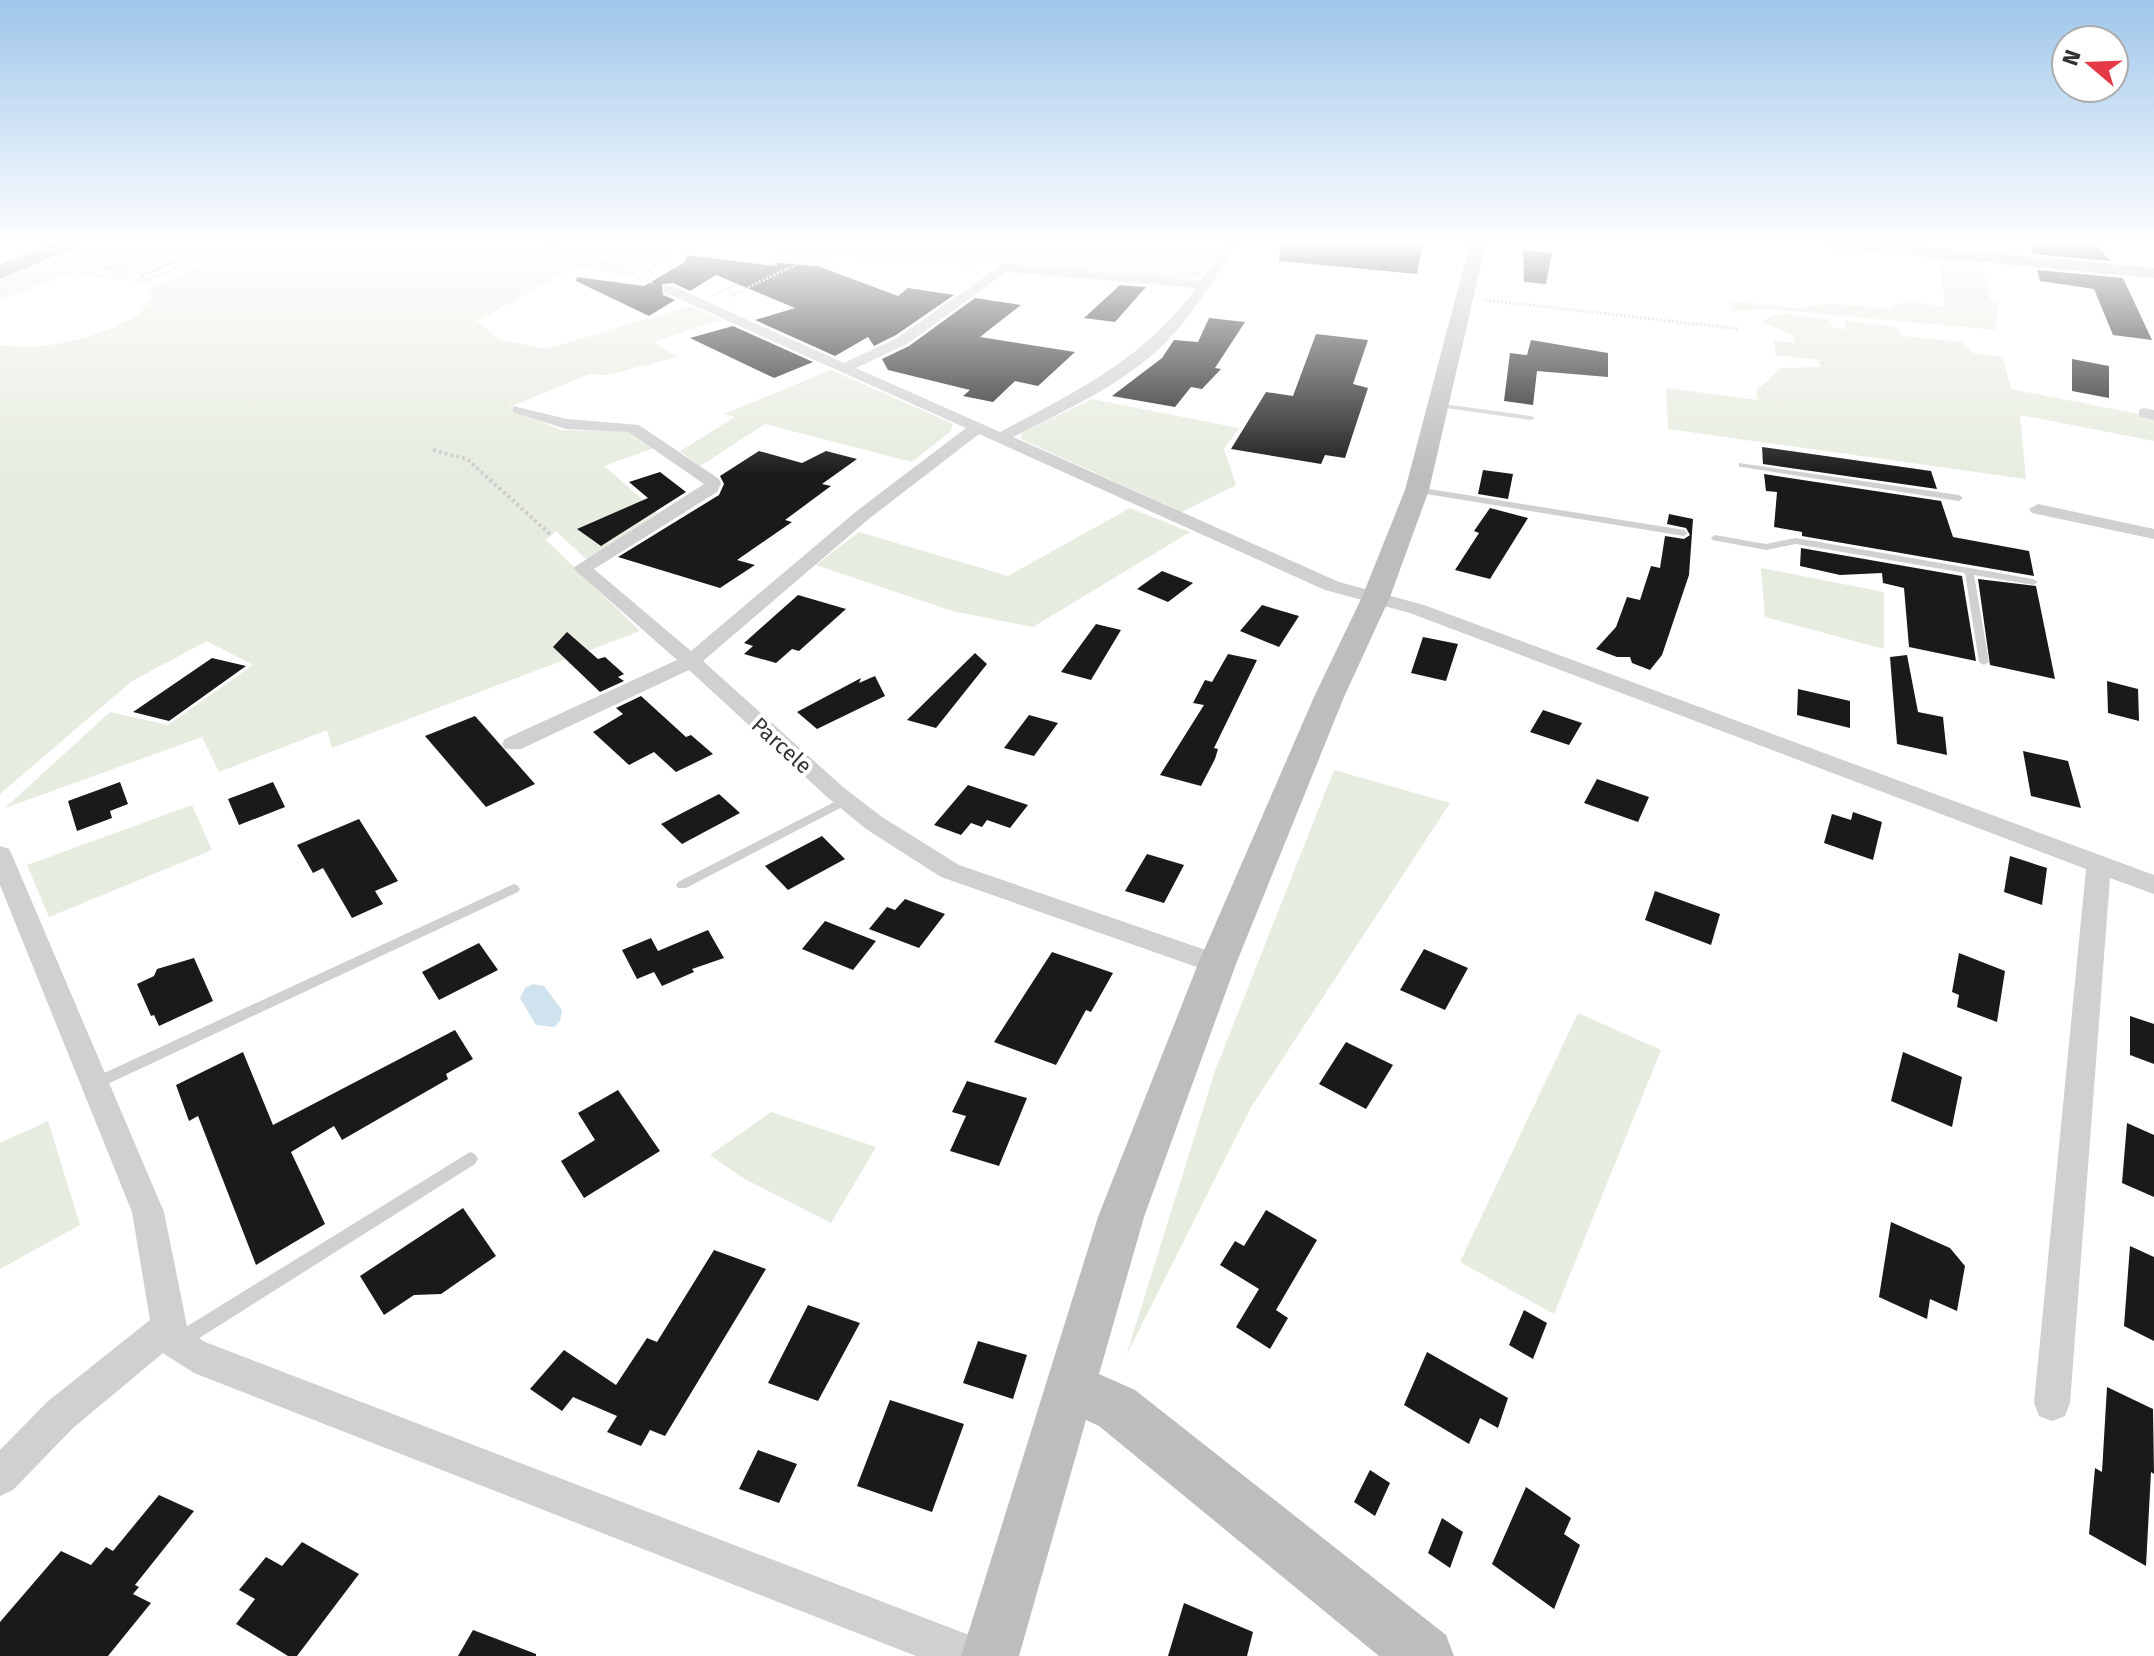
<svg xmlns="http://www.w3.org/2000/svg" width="2154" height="1656" font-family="'Fira Sans',sans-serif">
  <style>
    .green { fill: #e6ecdf }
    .water { fill: #cfe2ee }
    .building { fill: #1a1a1a }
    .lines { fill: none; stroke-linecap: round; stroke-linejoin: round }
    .path-far1 { stroke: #cdcdcd; stroke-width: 3; stroke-dasharray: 2 2; stroke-linecap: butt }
    .path { stroke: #cdcdcd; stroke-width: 4; stroke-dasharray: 3 3; stroke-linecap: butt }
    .lane { fill: #d0d0d0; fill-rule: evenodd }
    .street { fill: #d0d0d0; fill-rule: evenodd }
    .secondary { fill: #bdbdbd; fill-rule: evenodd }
    .highway { fill: #9a9a9a; fill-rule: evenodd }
    .labels { text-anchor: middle; stroke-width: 8; stroke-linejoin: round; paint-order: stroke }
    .street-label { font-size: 22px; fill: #333; stroke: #fff }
  </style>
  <rect width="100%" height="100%" fill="#fff"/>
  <g class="green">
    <path d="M98 243H240L219 252H143L91 273 100 275 147 256 172 259 129 277C155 284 179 257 206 258L145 283 70 273 0 300V280Z"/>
    <path d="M254 243H674L659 258 628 277 576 266 477 321 499 339 546 349 691 306 722 320 653 342 678 357 606 375 589 374 510 407 560 430 629 431 654 448 604 466 658 513 587 560 556 531 546 540 640 631 332 748 327 730 219 772 202 737 5 808 110 712 168 725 253 665 207 641 132 681 0 794V345C40 353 104 337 139 314 145 309 149 300 154 294L148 292 152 287Z"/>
    <path d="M792 243H1180L1220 246 1200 277 1182 281 840 249C792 259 751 285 704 299L762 270Z"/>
    <path d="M1940 258 1983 262 1990 301 1998 302 1996 330 1770 309 1732 311 1730 301 1805 309C1820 299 1871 308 1890 309L1897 303H1925L1945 308Z"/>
    <polygon points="1784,314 1829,319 1833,328 1846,329 1844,321 1898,327 1901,336 1962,342 1973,353 2003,357 2011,389 2154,417 2154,441 2020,415 2026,479 1668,429 1666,388 1758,400 1756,391 1781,368 1821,367 1818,360 1776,355 1773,340 1795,343 1793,335 1761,322 1773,315"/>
    <polygon points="831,370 940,418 953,424 951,431 912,462 765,424 700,466 680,451 735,417 724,414"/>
    <polygon points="1092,399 1239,428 1224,449 1236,485 1182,512 1021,439 1023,432"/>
    <polygon points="1130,508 1190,532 1033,627 952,611 816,565 859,532 1008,576"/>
    <polygon points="1761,568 1884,592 1884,649 1765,617"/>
    <polygon points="1334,770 1450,803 1251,1107 1126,1356 1215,1071"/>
    <polygon points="192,805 212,850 49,917 27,865"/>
    <polygon points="1578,1013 1661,1050 1554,1314 1460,1262"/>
    <polygon points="771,1112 876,1147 831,1223 743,1178 710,1155"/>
    <polygon points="48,1121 80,1225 0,1269 0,1143"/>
  </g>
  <polygon class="water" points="533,984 544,986 562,1010 560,1021 554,1027 536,1025 520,998 525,988"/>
  <g class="building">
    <polygon points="1280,243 1423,243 1417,274 1279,261"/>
    <polygon points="2031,243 2095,243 2110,261 2033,254"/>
    <polygon points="1523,250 1552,253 1546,284 1524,282"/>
    <polygon points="687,255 775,266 778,263 818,266 898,296 908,288 954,295 896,335 874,346 868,337 835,356 755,320 795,308 716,275 690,291 673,283 662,284 663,295 675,300 649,316 576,281 577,277 644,286 685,262"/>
    <polygon points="2037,270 2123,278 2152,340 2113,335 2094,289 2040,281"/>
    <polygon points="1120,285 1146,287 1115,322 1084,318"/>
    <polygon points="975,298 1021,305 980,337 1075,352 1038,386 1015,381 993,402 963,396 970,390 888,370 882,359 909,346"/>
    <polygon points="1209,318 1245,322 1215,368 1221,369 1202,389 1191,387 1175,407 1112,396 1162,358 1174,340 1198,342"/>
    <polygon points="733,326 813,362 774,378 690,338"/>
    <polygon points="1316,334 1368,340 1353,384 1368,388 1345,458 1325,455 1321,464 1231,449 1266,392 1293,396"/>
    <polygon points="1531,340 1608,353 1608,377 1537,371 1533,405 1504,401 1510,353 1527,355"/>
    <polygon points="2072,359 2109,366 2109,398 2072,391"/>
    <polygon points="1762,447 1931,471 1937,489 1763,464"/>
    <polygon points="759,451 802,463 826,451 857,459 822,484 831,486 785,520 792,522 737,560 755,565 720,588 618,557 719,495 724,484 720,476"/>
    <polygon points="1483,470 1513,474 1508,499 1478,494"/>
    <polygon points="660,472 686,492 601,546 577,529 648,498 629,482"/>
    <polygon points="1764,474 1941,501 1953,537 2029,551 2034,576 1802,536 1802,532 1774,527 1777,492 1766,491"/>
    <polygon points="1490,508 1528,518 1490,579 1455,570 1479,533 1474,531"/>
    <polygon points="1669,514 1693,519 1689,575 1662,655 1650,670 1632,663 1630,657 1617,657 1596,649 1616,627 1627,597 1640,600 1651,566 1660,568 1665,536 1684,539 1690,535 1686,528 1667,524"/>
    <polygon points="1801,548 1962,576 1976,661 1909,647 1904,588 1883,583 1882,573 1840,575 1800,566"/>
    <polygon points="1162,571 1193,583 1168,602 1137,589"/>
    <polygon points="1978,579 2036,586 2055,679 1990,665"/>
    <polygon points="798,595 846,609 799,651 792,649 776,663 744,654 753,646 744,643"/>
    <polygon points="1262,605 1299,616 1279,647 1240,631"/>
    <polygon points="1096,624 1121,630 1091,680 1061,672"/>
    <polygon points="567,632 598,659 605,657 624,674 618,677 624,681 600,692 553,647"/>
    <polygon points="1423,637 1458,644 1446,681 1411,673"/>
    <polygon points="975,653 987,664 936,728 907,720"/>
    <polygon points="1228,654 1257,660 1214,748 1218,749 1215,759 1201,786 1160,775 1204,705 1193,703 1205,680 1212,682"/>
    <polygon points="1907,655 1918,712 1943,717 1947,755 1897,744 1890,657"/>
    <polygon points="212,658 246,666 169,721 133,712"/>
    <polygon points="875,676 885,696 817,729 797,712 861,678 859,683"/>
    <polygon points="2107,681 2138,689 2139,721 2108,713"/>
    <polygon points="1798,689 1850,701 1850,728 1797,715"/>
    <polygon points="641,696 686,737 691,735 713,754 676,772 654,752 629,765 593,732 623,714 616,708"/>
    <polygon points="1543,710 1582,723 1569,745 1530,732"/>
    <polygon points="1029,715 1058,723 1034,756 1004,748"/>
    <polygon points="475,716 535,784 486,807 425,736"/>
    <polygon points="2023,751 2068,761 2081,808 2031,796"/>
    <polygon points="1597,779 1649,797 1638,822 1584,803"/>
    <polygon points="120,782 128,804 110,811 112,818 77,831 68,801"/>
    <polygon points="273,782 285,807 239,825 228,799"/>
    <polygon points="968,785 1028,805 1010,828 987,820 982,827 971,823 961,835 934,825"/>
    <polygon points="719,794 740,813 682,844 661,824"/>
    <polygon points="1853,812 1882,822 1873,860 1824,843 1832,814 1851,820"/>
    <polygon points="359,819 398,881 375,891 383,904 352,918 323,868 313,873 297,845"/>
    <polygon points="822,836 845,859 788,890 765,866"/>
    <polygon points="1147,854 1184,865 1164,903 1125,891"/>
    <polygon points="2010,856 2047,868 2042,905 2004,892"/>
    <polygon points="1655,891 1720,914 1711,945 1645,920"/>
    <polygon points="905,899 945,914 919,948 869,929 887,907 895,910"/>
    <polygon points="825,921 876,941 853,970 802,949"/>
    <polygon points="708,930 724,958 692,969 694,972 662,986 654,972 637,979 622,950 651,938 658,951"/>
    <polygon points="479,943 498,970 439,1000 422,972"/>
    <polygon points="1424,949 1468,968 1445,1010 1400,990"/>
    <polygon points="1052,952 1113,973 1091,1012 1086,1010 1056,1065 994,1042"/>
    <polygon points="1959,953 2005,971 1997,1022 1957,1007 1959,995 1952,992"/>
    <polygon points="194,958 213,1001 159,1026 154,1015 151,1016 137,984 154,976 157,969"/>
    <polygon points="2130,1016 2154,1024 2154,1064 2130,1055"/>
    <polygon points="455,1030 473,1059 446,1074 448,1079 342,1140 334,1126 291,1152 325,1224 256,1265 198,1116 189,1121 176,1085 243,1052 273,1125"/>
    <polygon points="1346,1042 1393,1065 1366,1109 1319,1084"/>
    <polygon points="1903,1052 1962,1077 1952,1127 1891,1101"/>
    <polygon points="967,1081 1027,1098 999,1166 950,1151 966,1116 952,1112"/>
    <polygon points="618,1090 660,1151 584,1198 561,1161 595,1140 578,1113"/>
    <polygon points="2127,1123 2154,1135 2154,1197 2122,1183"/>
    <polygon points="463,1208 496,1256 441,1294 414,1295 384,1315 360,1276"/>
    <polygon points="1266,1210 1317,1240 1276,1310 1288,1318 1270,1349 1236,1327 1259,1289 1220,1265 1235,1241 1244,1246"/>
    <polygon points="1891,1222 1950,1248 1965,1266 1957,1311 1930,1299 1927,1319 1879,1297"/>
    <polygon points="2130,1246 2154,1257 2154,1341 2124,1326"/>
    <polygon points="714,1250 766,1269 665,1436 650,1430 641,1446 607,1432 617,1416 573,1397 562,1411 530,1389 564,1350 616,1385 647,1338 657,1342"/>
    <polygon points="808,1305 860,1323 818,1401 768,1383"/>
    <polygon points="1524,1310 1547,1323 1533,1359 1509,1345"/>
    <polygon points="978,1341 1027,1355 1013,1399 963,1383"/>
    <polygon points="1427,1352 1508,1398 1498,1428 1480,1418 1469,1444 1404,1405"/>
    <polygon points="2107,1387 2153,1409 2154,1474 2151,1472 2146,1566 2089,1534 2095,1468 2102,1472"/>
    <polygon points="890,1400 964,1424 932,1512 857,1486"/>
    <polygon points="758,1450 797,1464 779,1503 739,1489"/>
    <polygon points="1370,1470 1390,1483 1375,1516 1354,1502"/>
    <polygon points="1526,1487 1571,1518 1564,1534 1580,1545 1554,1609 1492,1564"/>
    <polygon points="159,1495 194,1511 135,1585 139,1587 133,1594 151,1603 108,1656 0,1656 0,1622 61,1551 91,1565 106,1547 113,1551"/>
    <polygon points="1442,1518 1463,1532 1450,1568 1428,1553"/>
    <polygon points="302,1542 359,1574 297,1656 288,1656 236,1624 255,1599 239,1590 266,1557 282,1566"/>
    <polygon points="1184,1603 1253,1632 1247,1656 1168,1656"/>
    <polygon points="473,1630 536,1654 536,1656 458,1656"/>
  </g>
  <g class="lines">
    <g class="path-far1">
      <polyline points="533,243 571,251 653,283"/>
      <polyline points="639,278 681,243"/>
      <polyline points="730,296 806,260 839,254 975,264"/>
      <polyline points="1485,300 1739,329"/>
    </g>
    <polyline class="path" points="433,450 467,459 551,535"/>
    <g class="lane">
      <polygon points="143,252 220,253 223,255 220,257 186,256 187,259 140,278 138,275 184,256 144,256 103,272 98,271"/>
      <polygon points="1436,403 1531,416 1535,418 1531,420 1439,407 1435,405"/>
      <polygon points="1739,463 1959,495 1963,498 1959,501 1742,467 1739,467"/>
      <polygon points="1417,487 1684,530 1688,533 1684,536 1414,492 1414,488"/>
      <polygon points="1715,535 1766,544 1796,538 2033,579 2038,582 2033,585 1974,575 1989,662 1984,665 1979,662 1965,573 1796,544 1766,550 1712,540 1711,538"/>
      <polygon points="846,796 850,797 852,800 850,803 686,888 678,888 676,885 678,882"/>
      <polygon points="514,884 518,886 520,889 518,892 99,1088 94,1090 89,1088 87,1084 89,1080"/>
      <polygon points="470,1152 475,1154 478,1159 475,1164 185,1347 179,1350 173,1347 170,1341 173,1335"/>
    </g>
    <g class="street">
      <path d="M1226 243H1238C1215 278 1194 313 1165 343 1123 385 1065 410 1013 437L1339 582 1424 605 2154 875V894L2110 878 2070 1403 2065 1416 2052 1421 2039 1416 2034 1403 2086 869 1410 613 1325 590 979 434 870 518 703 661 843 787 882 817 959 865 1226 957 1230 964 1226 971 1217 974 1208 971 941 877 866 829 827 797 689 670 521 749H505L502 744 505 739 677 660 573 568 704 484 629 432 566 429 513 412V406L567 419 639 425 719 479 721 483 717 492 594 569 691 651 858 510 966 428 664 292V286H672L844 363 897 338 1003 264 1201 281ZM1006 272 1196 288C1145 359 1075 392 1000 432L856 368 907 344Z"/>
      <polygon points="2144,408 2154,410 2154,420 2139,416 2139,410"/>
      <polygon points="2038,504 2154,529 2154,539 2032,513 2029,509"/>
      <polygon points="0,846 9,849 12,855 164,1212 188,1331 205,1342 969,1635 984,1641 990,1656 916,1656 194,1373 163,1353 73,1428 13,1490 0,1496 0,1450 47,1402 150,1320 132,1212 0,885"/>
    </g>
    <g class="secondary">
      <polygon points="1470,243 1486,243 1429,490 1390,597 1344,697 1236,964 1144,1217 1099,1374 1135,1390 1446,1635 1454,1656 1379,1656 1099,1426 1086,1420 1019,1656 961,1656 1098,1217 1198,964 1314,697 1362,597 1405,490"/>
      <polygon points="1821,243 1888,243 2154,268 2154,278 1829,248"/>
    </g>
    <polygon class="highway" points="56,243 87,243 0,279 0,264"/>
  </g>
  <linearGradient id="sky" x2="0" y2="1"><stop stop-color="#9ec6ea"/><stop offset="0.51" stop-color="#fff"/><stop offset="1" stop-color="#fff" stop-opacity="0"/></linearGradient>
  <rect width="2154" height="475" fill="url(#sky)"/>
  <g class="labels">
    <g class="street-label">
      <text transform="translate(782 745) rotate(42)" y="8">Parcele</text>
    </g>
  </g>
  <g transform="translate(2090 64) rotate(289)"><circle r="38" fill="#ffffff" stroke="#adadad" stroke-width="2"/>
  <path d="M0-6L14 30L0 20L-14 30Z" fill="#e63946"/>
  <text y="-12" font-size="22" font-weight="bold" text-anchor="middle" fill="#333333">N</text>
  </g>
</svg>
